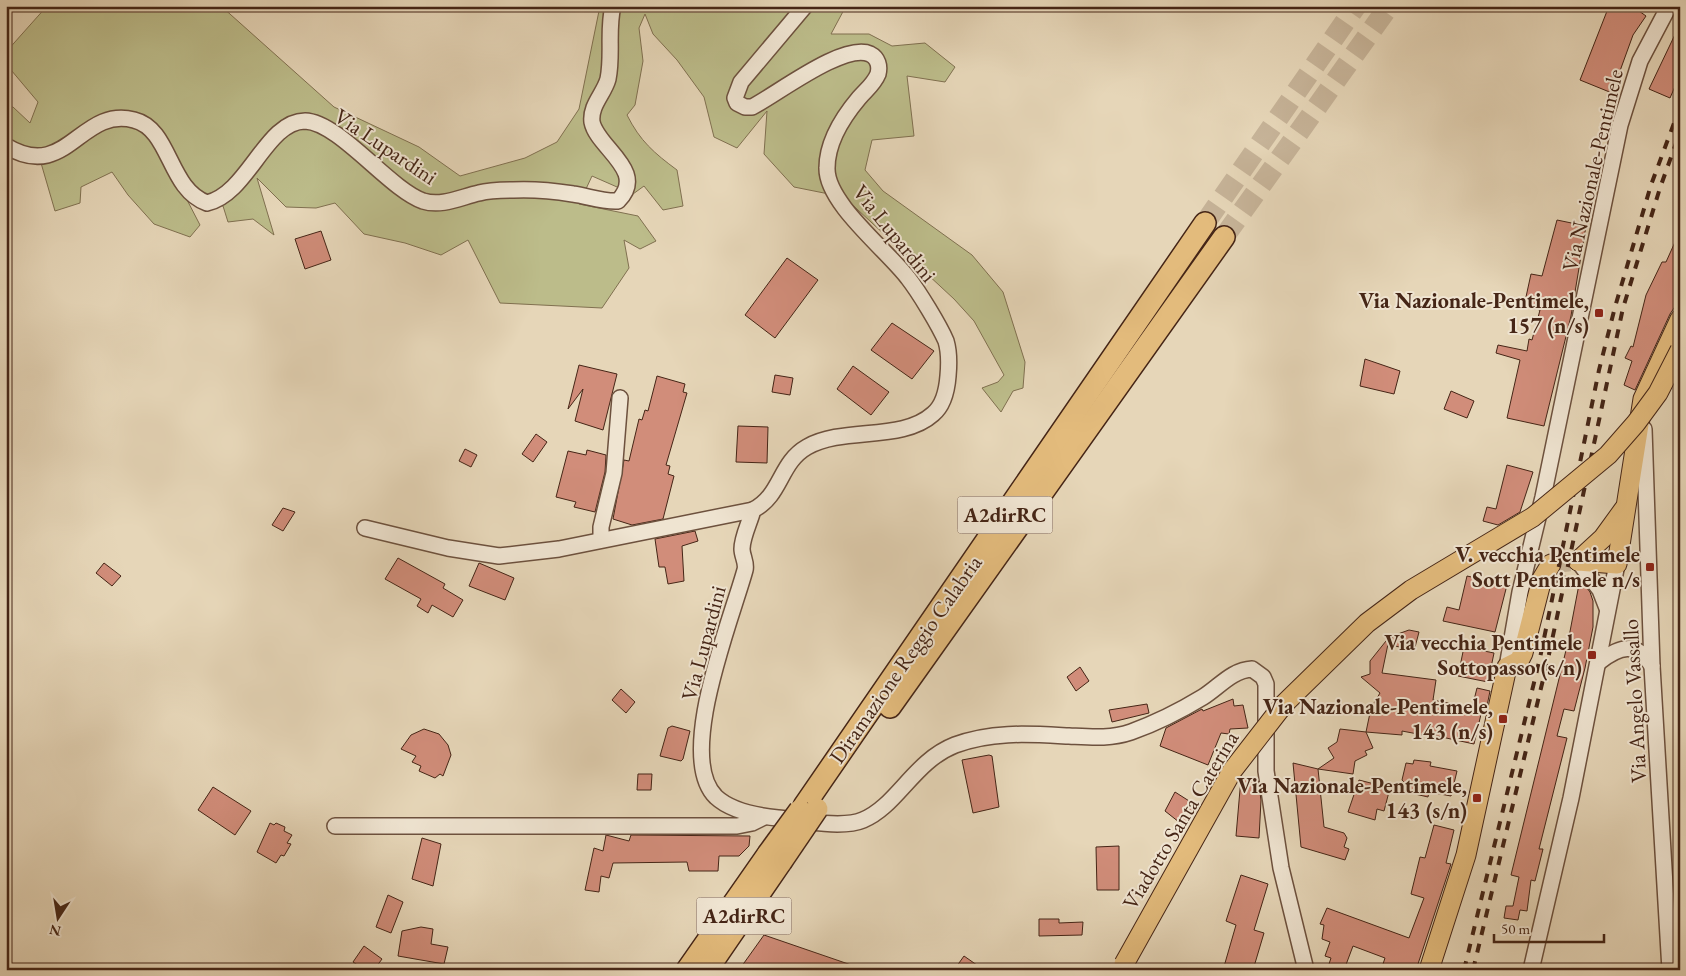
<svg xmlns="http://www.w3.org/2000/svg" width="1686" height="976" font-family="'EB Garamond',serif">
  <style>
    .green { fill: #bcbc8a; stroke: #807050 }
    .building { fill: #d18d7a; stroke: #452516 }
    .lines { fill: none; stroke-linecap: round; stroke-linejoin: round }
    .major-tunnel { stroke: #c6b398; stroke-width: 19; stroke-dasharray: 19 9; stroke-linecap: butt }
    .highway-tunnel { stroke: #c6b398; stroke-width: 21; stroke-dasharray: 21 11; stroke-linecap: butt }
    .minor-casing { stroke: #6d513e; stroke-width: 18 }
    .major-casing { stroke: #452516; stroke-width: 21 }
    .highway-casing { stroke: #452516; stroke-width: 24 }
    .minor { stroke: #efe4d1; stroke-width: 15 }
    .major { stroke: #e3bb7c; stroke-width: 19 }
    .highway { stroke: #e3bb7c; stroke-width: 21 }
    .rail { stroke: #452516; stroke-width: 4; stroke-dasharray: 9 9; stroke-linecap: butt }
    .major-bridge-casing { stroke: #452516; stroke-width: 21; stroke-linecap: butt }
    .highway-bridge-casing { stroke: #452516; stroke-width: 24; stroke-linecap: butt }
    .major-bridge { stroke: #e3bb7c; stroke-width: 19 }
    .highway-bridge { stroke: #e3bb7c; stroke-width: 21 }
    .poi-dot { fill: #8f2418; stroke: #efe4d1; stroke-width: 2 }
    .labels { text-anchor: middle; stroke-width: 4; stroke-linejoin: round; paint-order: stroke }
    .shield { fill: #efe4d1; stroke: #785e4e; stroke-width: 1 }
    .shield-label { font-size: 21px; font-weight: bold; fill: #452516 }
    .street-label { font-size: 22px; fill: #452516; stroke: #efe4d1 }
    .poi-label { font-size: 22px; font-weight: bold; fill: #452516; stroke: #efe4d1; text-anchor: end }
  </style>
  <rect width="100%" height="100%" fill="#e6d6b8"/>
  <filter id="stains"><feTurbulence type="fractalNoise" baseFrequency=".004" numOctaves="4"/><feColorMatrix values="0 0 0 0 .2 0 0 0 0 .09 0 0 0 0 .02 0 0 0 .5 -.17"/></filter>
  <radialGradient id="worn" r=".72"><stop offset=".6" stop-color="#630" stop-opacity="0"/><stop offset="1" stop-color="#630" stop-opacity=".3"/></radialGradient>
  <path class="green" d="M47 6H221L334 107 419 147 460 176 525 158 557 142 579 109 600 6H846L831 34H869L892 46 925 43 955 67 945 82 907 76 914 136 872 140 865 170 883 191 972 255 1003 292 1025 362 1023 388 1013 391 1001 412 982 388 998 382 1004 375 974 321 954 299 844 197 794 187 764 154 767 111 737 148 714 137 704 97 677 60 653 34 645 14 639 28 643 61 635 105 627 115C640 141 654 153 677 170L683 206 663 210 644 186 633 194 592 176 579 204 638 216 656 241 640 249 624 240 629 268 602 308 500 303 468 240 441 255 405 243 364 234 335 203 316 208 286 207 257 178 274 235 253 219 228 222 223 206 185 196 200 225 190 237 154 224 128 195 112 172 81 187 80 203 55 211 41 163 6 154V106L13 107 30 123 38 102 6 64V52Z"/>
  <g class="building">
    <polygon points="1609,6 1632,6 1646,16 1633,35 1612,93 1580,80"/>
    <polygon points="1680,24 1680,75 1670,98 1649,89"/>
    <polygon points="1557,220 1586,226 1571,316 1544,426 1507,418 1520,360 1496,353 1498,345 1527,351 1529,339 1532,340 1540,310 1524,306 1531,274 1542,276"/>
    <polygon points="321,231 331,260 305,269 295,239"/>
    <polygon points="1680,231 1680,299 1670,314 1635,390 1624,385 1632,361 1625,358 1631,346 1633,347 1646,295 1662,262 1666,262"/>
    <polygon points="787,258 818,280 775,338 745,315"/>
    <polygon points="892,323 934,351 912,379 871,350"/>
    <polygon points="1365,359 1400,371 1394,394 1360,386"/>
    <polygon points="579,365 617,374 603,430 575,421 583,389 568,409"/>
    <polygon points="853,366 889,392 871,415 837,389"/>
    <polygon points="775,375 793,378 790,395 772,392"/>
    <polygon points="657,376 685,384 683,392 687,393 666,465 670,466 668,474 674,476 663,519 632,525 613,519 624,460 629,461 639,419 642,420 645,410 648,411"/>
    <polygon points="1451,391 1474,401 1467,418 1444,409"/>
    <polygon points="738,426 768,427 767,463 736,462"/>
    <polygon points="536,434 547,442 533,462 522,454"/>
    <polygon points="465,449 477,455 471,467 459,461"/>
    <polygon points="587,450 606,455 605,472 595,512 574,507 576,502 556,497 568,451 586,455"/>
    <polygon points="1507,465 1533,472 1520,512 1498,525 1483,521 1487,507 1496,509"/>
    <polygon points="283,508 295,512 283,531 272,525"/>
    <polygon points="695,531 698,541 682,546 684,581 668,584 665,567 659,567 655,539"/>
    <polygon points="398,558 445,584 443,588 463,600 453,617 432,605 428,613 417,606 421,599 385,579"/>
    <polygon points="104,563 121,576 112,586 96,573"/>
    <polygon points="479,563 514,578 505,600 469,586"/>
    <polygon points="1467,576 1507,585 1495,632 1443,621 1447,607 1459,610"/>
    <polygon points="1580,579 1590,592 1593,601 1593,627 1585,668 1574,711 1564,709 1557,736 1567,738 1539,849 1543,849 1535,881 1531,880 1527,911 1520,910 1518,920 1504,918 1506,906 1513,906 1519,877 1511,875 1568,642"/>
    <polygon points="1409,630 1419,632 1414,651 1388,644 1382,673 1436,680 1433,700 1472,708 1477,688 1490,691 1486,711 1482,710 1474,744 1423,733 1423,735 1402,731 1402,735 1366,732 1371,708 1380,693 1361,677 1370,674 1370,661 1390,636 1389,641 1395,635"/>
    <polygon points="1464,647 1494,653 1488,682 1458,676"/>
    <polygon points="1080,667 1089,681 1076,691 1067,677"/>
    <polygon points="621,689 635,702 626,713 612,700"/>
    <polygon points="1233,699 1234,706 1243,705 1248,728 1230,729 1229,734 1221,733 1208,765 1160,746 1166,728 1202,709 1203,711"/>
    <polygon points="1147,704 1149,713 1112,722 1109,710"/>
    <polygon points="672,726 690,731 683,759 681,761 660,756 668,728"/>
    <polygon points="424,729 439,734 448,745 451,755 443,776 440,774 435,778 419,771 421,766 412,762 416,756 401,749 411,735"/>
    <polygon points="1340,729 1366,732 1373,748 1365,751 1367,755 1355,761 1353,774 1318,769 1334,758 1328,748 1337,742"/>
    <polygon points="989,755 992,756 999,807 973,813 962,760"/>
    <polygon points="1414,760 1431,762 1430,766 1457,771 1451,796 1429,792 1428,797 1415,794 1402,780 1406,763 1413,764"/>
    <polygon points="1293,763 1318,769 1324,827 1344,833 1347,838 1344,847 1349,849 1345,860 1301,847"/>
    <polygon points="638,774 652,774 651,790 637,790"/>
    <polygon points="1241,778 1258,779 1261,800 1259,838 1236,836"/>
    <polygon points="1359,780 1390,788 1384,811 1377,809 1375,820 1348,812"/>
    <polygon points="213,787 251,811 235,835 198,810"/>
    <polygon points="1175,792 1197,806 1184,826 1165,811"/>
    <polygon points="270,823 274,825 276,823 285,827 284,831 292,835 287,843 291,844 284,856 281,855 276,863 257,852"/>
    <polygon points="1434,825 1454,830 1446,863 1451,864 1416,970 1389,970 1382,967 1385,958 1353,946 1344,970 1328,967 1331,958 1325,956 1330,942 1322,939 1324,925 1320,924 1327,908 1409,938 1424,898 1411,894 1420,857 1425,858"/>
    <polygon points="606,835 629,841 631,835 750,836 749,846 739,856 719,856 718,871 689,871 687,862 613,863 609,878 601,876 599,892 585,890 594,848 603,851"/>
    <polygon points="422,838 441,844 433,886 412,879"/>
    <polygon points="1119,846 1119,890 1097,890 1096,847"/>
    <polygon points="1241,875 1268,884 1254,930 1264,933 1253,970 1223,970 1236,925 1226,921"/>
    <polygon points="388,895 403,902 391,933 376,927"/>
    <polygon points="1039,919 1059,919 1059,923 1083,922 1082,935 1039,936"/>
    <polygon points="421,927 433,929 431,944 448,947 444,964 398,956 402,931"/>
    <polygon points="764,935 860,968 860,970 786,970 774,965 771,970 739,970"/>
    <polygon points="364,946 382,959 374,970 365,970 353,962"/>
    <polygon points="964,956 984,970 954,970"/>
  </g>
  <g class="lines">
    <polyline class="major-tunnel" points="1551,564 1578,561"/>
    <g class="highway-tunnel">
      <polyline points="1205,223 1356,6"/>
      <polyline points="1224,237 1389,6"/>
    </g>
    <defs>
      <g id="minor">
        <path d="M805 6 741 82 735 98 737 103 745 107H752C776 95 844 42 870 54 878 58 880 66 878 74 874 84 866 90 859 98 843 117 827 142 827 168 826 203 887 250 908 278 919 292 939 325 946 341 949 351 949 365 948 376 947 389 944 405 933 414 902 442 844 426 807 447 779 463 782 495 753 510 750 522 742 537 742 549 742 556 747 563 745 570 732 618 675 757 716 797 731 811 759 816 778 818 800 820 842 829 863 820 897 806 914 761 955 745 992 731 1030 734 1069 736 1090 737 1111 739 1131 732 1156 723 1180 711 1203 697 1219 687 1232 670 1252 669L1263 677 1266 684V771L1281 868 1306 970"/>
        <path d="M6 146C67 183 80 106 134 120 171 129 168 189 207 203 248 194 266 121 305 121 339 122 389 189 423 201 442 207 461 197 479 193 490 190 502 190 513 190 532 189 554 191 573 194 588 196 602 202 618 201 648 171 597 148 592 122 590 105 604 94 608 79 613 55 607 30 613 6"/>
        <polyline points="1644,429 1652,666 1670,970"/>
        <polyline points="365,528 448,548 499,556 559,549 753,510"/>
        <polyline points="601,539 601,527 614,473 620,398"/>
        <polyline points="1578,561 1600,590 1607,608"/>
        <path d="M1599 662C1620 646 1636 641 1652 666"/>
        <polyline points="1507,667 1520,592 1543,497 1620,125 1640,61 1669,6"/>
        <polyline points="335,826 737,826 752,823 764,817"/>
        <polyline points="1531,970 1571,798 1617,564"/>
      </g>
      <g id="major">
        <polyline points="1578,561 1617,564 1643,399 1680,319"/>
        <polyline points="1578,561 1603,538 1624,509"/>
        <polyline points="1429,970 1466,855 1507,667 1519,661 1523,653 1542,579 1551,564"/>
      </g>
      <g id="highway">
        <polyline points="890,707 1224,237"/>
        <polyline points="804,806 1205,223"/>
        <polyline points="687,970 768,854"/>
        <polyline points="707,970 781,862"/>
      </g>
    </defs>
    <use href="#minor" class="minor-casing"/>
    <use href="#major" class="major-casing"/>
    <use href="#highway" class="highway-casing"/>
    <use href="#minor" class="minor"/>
    <use href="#major" class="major"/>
    <use href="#highway" class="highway"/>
    <g class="rail">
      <polyline points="1464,970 1540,658 1599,370 1615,307 1651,185 1680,107"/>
      <polyline points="1473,970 1548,659 1623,308 1660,188 1680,132"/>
    </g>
    <defs>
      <polyline id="major-bridge" points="1124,964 1232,771 1284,704 1367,623 1411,590 1533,517 1608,455 1636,423 1658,393 1680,350"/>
      <g id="highway-bridge">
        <polyline points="768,854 800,810"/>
        <polyline points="781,862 817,809"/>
      </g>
    </defs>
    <use href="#major-bridge" class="major-bridge-casing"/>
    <use href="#highway-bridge" class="highway-bridge-casing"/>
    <use href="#major-bridge" class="major-bridge"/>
    <use href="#highway-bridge" class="highway-bridge"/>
  </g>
  <g class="poi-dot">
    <rect x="1594" y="308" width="10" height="10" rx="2.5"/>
    <rect x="1645" y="562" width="10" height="10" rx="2.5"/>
    <rect x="1587" y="650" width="10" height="10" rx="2.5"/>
    <rect x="1498" y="714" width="10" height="10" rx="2.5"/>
    <rect x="1472" y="793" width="10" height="10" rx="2.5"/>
  </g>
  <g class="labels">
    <g class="shield">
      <rect x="957.5" y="496.5" width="95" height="37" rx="4"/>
      <rect x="696.5" y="897.5" width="95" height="37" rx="4"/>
    </g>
    <g class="shield-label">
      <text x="1005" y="522">A2dirRC</text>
      <text x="744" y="923">A2dirRC</text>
    </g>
    <g class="street-label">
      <text transform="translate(386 146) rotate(34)" y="8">Via Lupardini</text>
      <text transform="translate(1592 170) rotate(-77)" y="8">Via Nazionale-Pentimele</text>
      <text transform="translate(895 233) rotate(51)" y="8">Via Lupardini</text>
      <text transform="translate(703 643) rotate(-75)" y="8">Via Lupardini</text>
      <text transform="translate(905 659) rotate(-55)" y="8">Diramazione Reggio Calabria</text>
      <text transform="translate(1634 701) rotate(-93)" y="8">Via Angelo Vassallo</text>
      <text transform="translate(1180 820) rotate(-59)" y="8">Viadotto Santa Caterina</text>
    </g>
    <g class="poi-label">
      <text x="1589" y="308">Via Nazionale-Pentimele,<tspan x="1589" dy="25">157 (n/s)</tspan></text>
      <text x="1640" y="562">V. vecchia Pentimele<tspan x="1640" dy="25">Sott Pentimele n/s</tspan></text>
      <text x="1582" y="650">Via vecchia Pentimele<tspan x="1582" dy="25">Sottopasso (s/n)</tspan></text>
      <text x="1493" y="714">Via Nazionale-Pentimele,<tspan x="1493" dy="25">143 (n/s)</tspan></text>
      <text x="1467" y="793">Via Nazionale-Pentimele,<tspan x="1467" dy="25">143 (s/n)</tspan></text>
    </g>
  </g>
  <rect width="1686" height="976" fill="none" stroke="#e6d6b8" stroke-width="25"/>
  <rect x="8" y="8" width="1671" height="961" fill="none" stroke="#452516" stroke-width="2.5"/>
  <rect x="12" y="12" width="1661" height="951" fill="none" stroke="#452516"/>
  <g transform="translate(58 918) rotate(192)" stroke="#efe4d1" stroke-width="4" paint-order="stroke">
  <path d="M0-4L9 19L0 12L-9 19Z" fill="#452516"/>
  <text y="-8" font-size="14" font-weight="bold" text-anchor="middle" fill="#452516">N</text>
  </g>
  <path d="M1494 934v8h110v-8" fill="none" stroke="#452516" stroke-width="2.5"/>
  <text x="1501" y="934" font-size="15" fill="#452516" stroke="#efe4d1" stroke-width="4" paint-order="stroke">50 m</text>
  <rect width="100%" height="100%" filter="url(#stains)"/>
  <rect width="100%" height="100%" fill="url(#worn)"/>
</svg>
